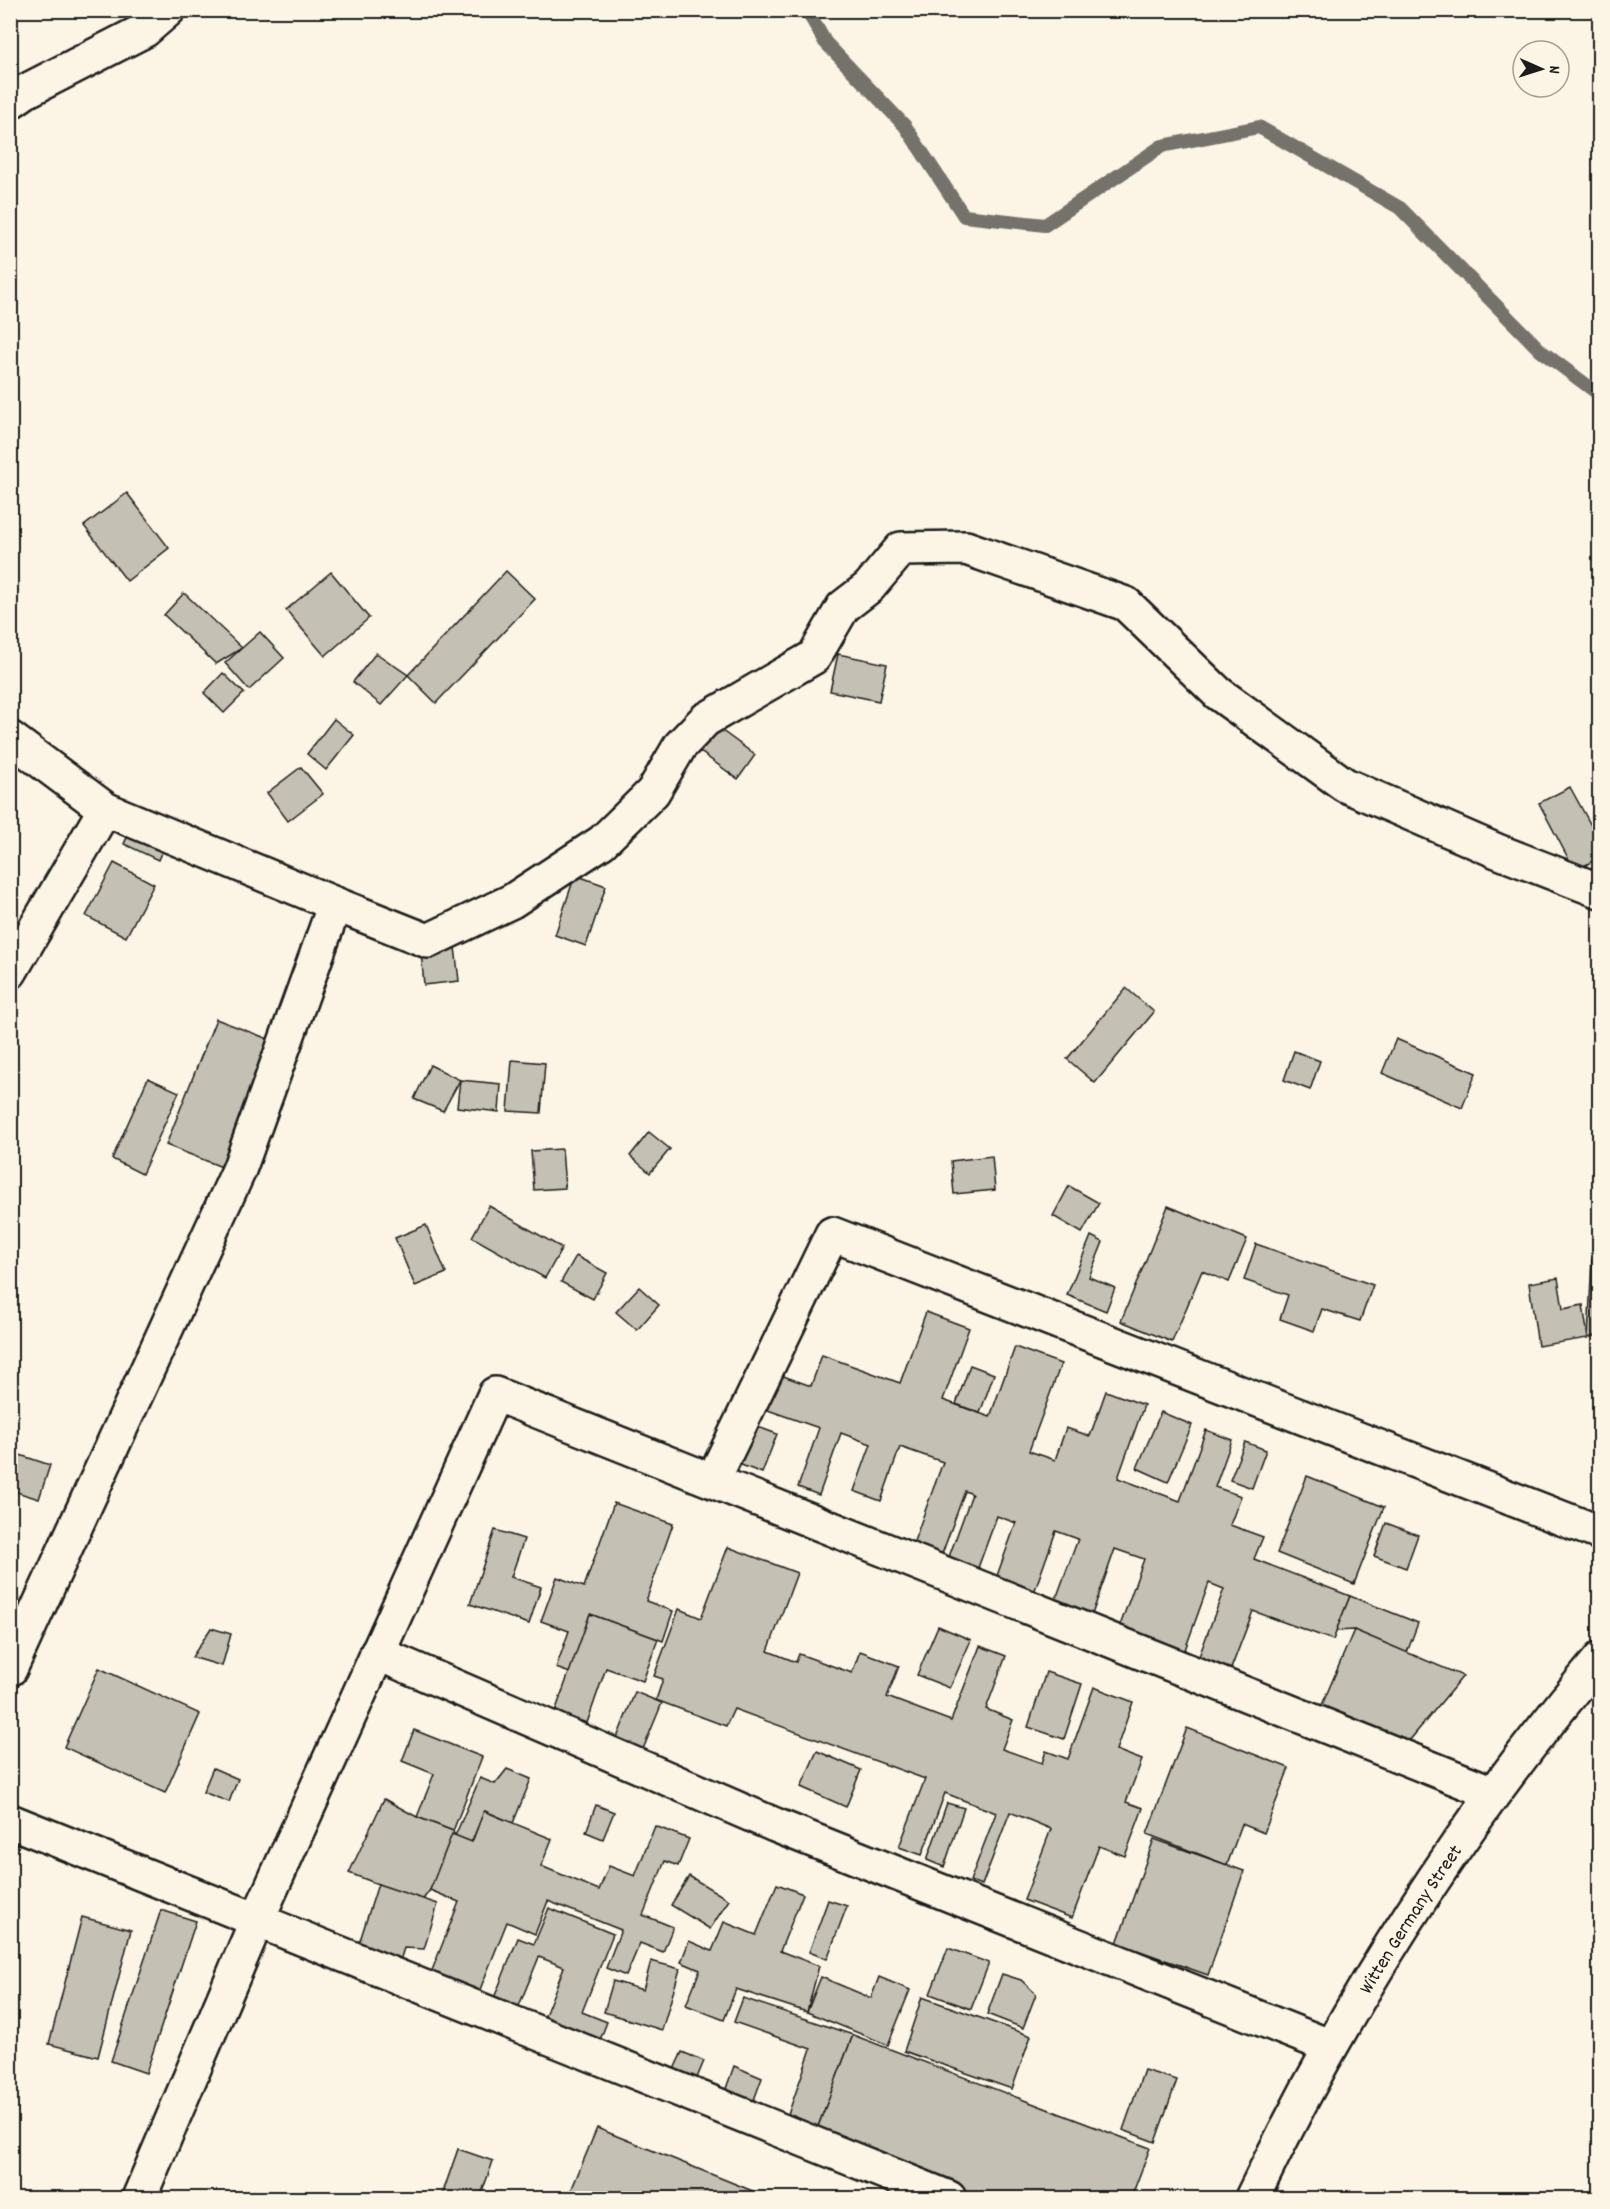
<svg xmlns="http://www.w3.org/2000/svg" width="1610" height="2209" font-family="Dekko,sans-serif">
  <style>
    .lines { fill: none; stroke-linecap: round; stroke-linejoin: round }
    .stream { stroke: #75726c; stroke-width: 14 }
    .building { fill: #c4c0b3; stroke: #1c1c1c; stroke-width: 1.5 }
    .minor-casing { stroke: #1c1c1c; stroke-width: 38 }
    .minor { stroke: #fcf5e5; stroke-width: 33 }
    .labels { text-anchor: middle; stroke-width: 4.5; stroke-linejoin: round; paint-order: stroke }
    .street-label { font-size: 20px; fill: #1c1c1c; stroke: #fcf5e5 }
  </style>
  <rect width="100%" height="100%" fill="#fcf5e5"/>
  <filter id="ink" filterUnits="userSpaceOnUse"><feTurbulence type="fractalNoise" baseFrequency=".0167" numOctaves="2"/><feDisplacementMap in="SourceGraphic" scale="12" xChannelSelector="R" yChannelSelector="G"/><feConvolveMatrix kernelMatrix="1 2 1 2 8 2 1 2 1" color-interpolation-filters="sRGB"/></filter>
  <g filter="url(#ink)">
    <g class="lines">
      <polyline class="stream" points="807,10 825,42 905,126 964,216 1045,225 1162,146 1259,127 1400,208 1541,351 1600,395"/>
    </g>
    <g class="building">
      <polygon points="127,493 169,548 127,581 84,526"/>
      <polygon points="506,571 535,599 436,703 408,675"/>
      <polygon points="331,572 369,618 325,656 286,610"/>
      <polygon points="184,593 242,648 216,664 164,615"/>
      <polygon points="260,632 284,658 249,690 225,663"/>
      <polygon points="376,653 408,675 381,705 353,682"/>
      <polygon points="838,654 887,664 879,701 830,691"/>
      <polygon points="223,673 244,693 224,713 204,693"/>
      <polygon points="334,719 354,735 326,770 307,754"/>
      <polygon points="710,722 755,755 738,779 692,746"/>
      <polygon points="301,767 323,794 288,821 267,793"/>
      <polygon points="1570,787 1600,842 1600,857 1575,871 1539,803"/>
      <polygon points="142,805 175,820 158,860 124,844"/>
      <polygon points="114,863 154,884 126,937 86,916"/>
      <polygon points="575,875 606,886 586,946 555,935"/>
      <polygon points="455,947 459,981 424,985 421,951"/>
      <polygon points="1126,988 1154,1012 1095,1083 1067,1059"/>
      <polygon points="216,1019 276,1042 227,1169 166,1145"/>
      <polygon points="1396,1039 1476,1073 1462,1108 1382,1073"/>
      <polygon points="1294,1051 1320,1061 1310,1090 1284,1080"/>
      <polygon points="512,1060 545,1063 541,1113 508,1111"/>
      <polygon points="430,1065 460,1080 443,1111 414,1099"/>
      <polygon points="148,1078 179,1092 142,1174 112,1159"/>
      <polygon points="460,1080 501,1084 499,1112 457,1107"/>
      <polygon points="649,1132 670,1149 650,1173 630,1156"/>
      <polygon points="562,1149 565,1188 534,1190 531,1151"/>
      <polygon points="992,1156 995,1190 954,1194 951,1161"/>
      <polygon points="1069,1186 1099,1203 1082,1233 1053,1216"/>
      <polygon points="489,1206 562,1248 545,1278 472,1237"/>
      <polygon points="1168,1206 1247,1239 1229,1282 1202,1271 1172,1342 1121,1321"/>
      <polygon points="426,1225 446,1273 415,1286 395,1238"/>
      <polygon points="1091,1236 1103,1242 1089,1277 1115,1288 1106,1311 1067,1295"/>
      <polygon points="1256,1244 1373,1285 1360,1321 1322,1309 1314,1331 1280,1319 1288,1295 1244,1280"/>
      <polygon points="576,1256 607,1273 593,1299 561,1282"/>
      <polygon points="1592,1259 1600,1260 1600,1334 1588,1338"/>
      <polygon points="1558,1278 1563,1309 1583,1305 1588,1338 1538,1346 1529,1283"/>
      <polygon points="639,1287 659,1305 637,1330 616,1312"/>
      <polygon points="926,1312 969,1328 943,1400 990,1417 1015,1347 1061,1364 1029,1451 1055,1460 1066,1428 1090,1436 1106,1391 1144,1405 1118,1478 1180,1501 1206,1430 1232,1440 1215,1487 1241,1496 1230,1525 1263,1537 1254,1559 1350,1596 1333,1640 1253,1611 1229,1674 1197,1662 1224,1589 1209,1583 1182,1658 1117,1634 1144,1559 1115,1549 1090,1620 1053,1607 1078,1539 1056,1531 1032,1598 994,1584 1016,1523 997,1516 975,1576 946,1565 972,1494 965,1491 942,1554 913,1544 943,1462 900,1447 881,1501 854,1491 871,1444 841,1433 819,1495 798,1487 819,1428 762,1408 775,1373 811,1386 822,1355 900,1383"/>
      <polygon points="970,1365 994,1374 980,1413 956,1404"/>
      <polygon points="1161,1412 1192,1425 1168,1482 1137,1468"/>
      <polygon points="750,1424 777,1434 762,1473 736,1463"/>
      <polygon points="1245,1442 1266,1450 1252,1488 1230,1480"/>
      <polygon points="17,1454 50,1465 39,1499 10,1490 10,1475"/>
      <polygon points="1307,1476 1384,1507 1354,1584 1277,1553"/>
      <polygon points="614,1503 673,1524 646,1601 673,1611 663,1641 590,1614 570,1673 556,1668 569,1631 541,1621 557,1577 584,1587"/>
      <polygon points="1386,1523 1418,1535 1406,1568 1374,1556"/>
      <polygon points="495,1530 524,1539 511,1577 541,1587 529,1624 470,1604"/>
      <polygon points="728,1547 797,1573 768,1651 796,1662 799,1654 852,1673 860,1651 899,1666 887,1697 951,1721 980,1646 1006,1656 986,1709 1013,1720 1002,1749 1042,1763 1046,1751 1068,1759 1094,1687 1133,1702 1116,1750 1142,1760 1126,1802 1143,1808 1125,1856 1099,1846 1072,1918 1024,1900 1051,1829 1010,1812 982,1885 970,1881 996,1813 945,1793 922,1855 899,1847 925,1779 734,1709 726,1726 656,1700 663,1679 654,1676 679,1609 701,1618"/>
      <polygon points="1350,1596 1418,1623 1405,1658 1354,1630 1336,1631"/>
      <polygon points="590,1614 658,1639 643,1681 606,1668 587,1723 555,1712"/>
      <polygon points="938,1626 971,1640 950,1688 917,1675"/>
      <polygon points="211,1628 231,1634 222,1666 192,1657"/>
      <polygon points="1354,1630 1463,1676 1404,1747 1319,1712"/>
      <polygon points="99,1668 200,1714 165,1793 64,1747"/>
      <polygon points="1046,1672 1082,1684 1064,1739 1028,1727"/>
      <polygon points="635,1692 662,1703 641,1754 615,1743"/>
      <polygon points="1187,1728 1289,1768 1264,1833 1242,1824 1227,1865 1147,1834"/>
      <polygon points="414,1730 482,1757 453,1831 417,1817 434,1774 402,1761"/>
      <polygon points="817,1751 861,1770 846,1807 801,1787"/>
      <polygon points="213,1768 238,1779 229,1802 203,1792"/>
      <polygon points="507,1769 531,1779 513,1823 485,1811 471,1843 455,1836 480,1778 495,1784"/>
      <polygon points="384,1799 417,1817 453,1831 455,1836 430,1890 418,1906 378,1884 349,1873"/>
      <polygon points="947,1803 964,1808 944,1867 927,1860"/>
      <polygon points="596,1805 614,1812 603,1839 586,1832"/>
      <polygon points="484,1811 552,1839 541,1866 599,1890 609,1866 635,1876 655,1826 689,1839 678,1866 665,1861 643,1915 673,1927 663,1952 640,1943 626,1976 606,1968 621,1930 548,1901 535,1934 507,1922 477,1997 429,1978 459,1902 430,1890 452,1834 472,1842"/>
      <polygon points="1154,1839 1244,1871 1208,1975 1117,1943"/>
      <polygon points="689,1876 729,1900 710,1929 671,1905"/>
      <polygon points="378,1884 438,1904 424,1949 404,1948 398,1967 356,1953"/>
      <polygon points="777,1884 803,1894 780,1951 819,1966 807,2012 736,1989 724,2020 686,2005 700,1970 681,1962 689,1941 712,1951 724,1922 756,1935"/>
      <polygon points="828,1900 847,1906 827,1959 809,1952"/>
      <polygon points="549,1908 613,1934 582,2012 607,2022 600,2040 544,2018 564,1967 539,1957 516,2013 492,2003 518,1938 534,1944"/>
      <polygon points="161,1910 196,1921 146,2073 111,2061"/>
      <polygon points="82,1917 131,1930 98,2057 49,2044"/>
      <polygon points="948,1948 989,1963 971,2009 930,1994"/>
      <polygon points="651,1961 680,1969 662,2030 604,2012 613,1981 643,1990"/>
      <polygon points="1002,1974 1021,1980 1036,1994 1023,2028 987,2014"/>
      <polygon points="821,1977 871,1998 879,1977 910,1990 888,2045 807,2012"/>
      <polygon points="922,1997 1031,2036 1012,2089 904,2051"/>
      <polygon points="743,1998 853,2035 814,2137 785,2123 811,2049 734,2022"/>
      <polygon points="853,2035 1150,2148 1131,2198 976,2198 814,2137"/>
      <polygon points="682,2052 704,2061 694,2085 671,2076"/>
      <polygon points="734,2066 762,2078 751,2108 723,2097"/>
      <polygon points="1144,2070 1177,2080 1155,2142 1123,2130"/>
      <polygon points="597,2128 770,2198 568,2198"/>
      <polygon points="458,2149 493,2161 480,2198 441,2198"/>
    </g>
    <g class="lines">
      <defs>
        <g id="minor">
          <polyline points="10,102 26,91 145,30 168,10"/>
          <polyline points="10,738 105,809 10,972"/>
          <polyline points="105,809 335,904"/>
          <polyline points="713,1480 832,1234 1600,1533"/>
          <polyline points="377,1653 775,1825 1329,2046"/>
          <polyline points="10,1669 239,1170 335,904 428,941 512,901 602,842 653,792 680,746 705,720 814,657 843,607 869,587 901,549 966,548 1126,604 1218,693 1345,785 1497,851 1600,891"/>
          <polyline points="10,1821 949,2198"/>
          <polyline points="139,2198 257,1920 495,1394 1493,1793"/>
          <path id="s1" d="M1252 2198C1345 2005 1460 1824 1600 1659"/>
        </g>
      </defs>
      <use href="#minor" class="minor-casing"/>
      <use href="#minor" class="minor"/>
    </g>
  </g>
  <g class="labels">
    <g class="street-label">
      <text dy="7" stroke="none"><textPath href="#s1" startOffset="321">Witten Germany Street</textPath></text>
    </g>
  </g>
  <rect width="1610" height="2209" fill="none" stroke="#fcf5e5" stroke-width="36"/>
  <rect x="18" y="18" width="1574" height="2173" fill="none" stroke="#1c1c1c" stroke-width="2" filter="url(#ink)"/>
  <g transform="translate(1541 69) rotate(93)"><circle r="28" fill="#fcf5e5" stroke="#a29e95" stroke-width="1.5"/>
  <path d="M0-4.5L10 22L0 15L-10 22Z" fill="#1c1c1c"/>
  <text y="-9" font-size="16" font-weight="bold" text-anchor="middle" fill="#1c1c1c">N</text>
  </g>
</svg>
